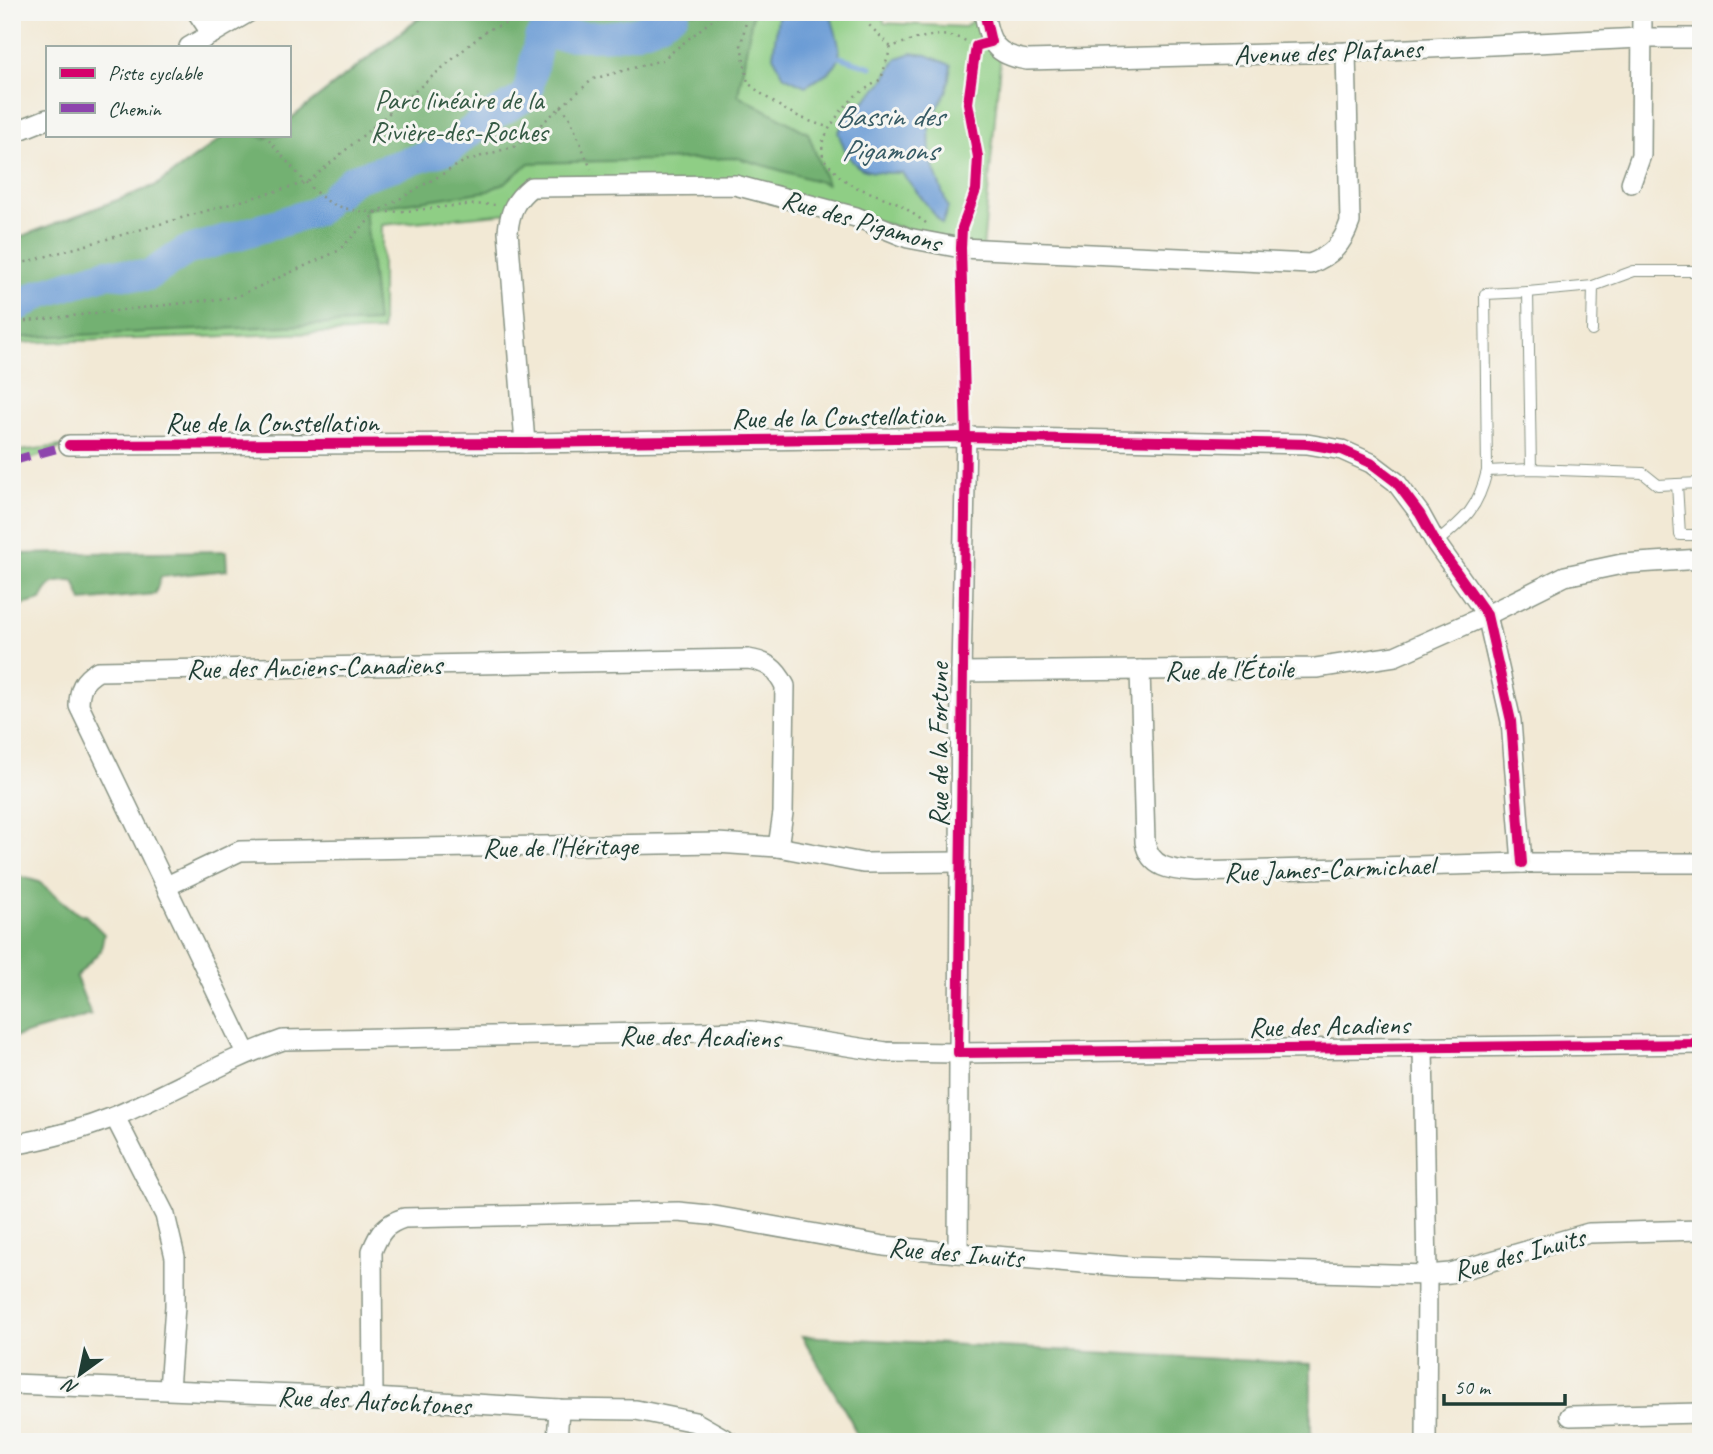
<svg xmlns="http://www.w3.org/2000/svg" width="1713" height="1454" font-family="Caveat,sans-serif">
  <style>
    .green { fill: #8fce85; stroke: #57865c; stroke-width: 2 }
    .forest { fill: #73b172; stroke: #497753; stroke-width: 2 }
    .water { fill: #6c9cd5; stroke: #466c84; stroke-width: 2 }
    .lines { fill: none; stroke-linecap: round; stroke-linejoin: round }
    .stream { stroke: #6c9cd5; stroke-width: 5 }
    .river { stroke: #6c9cd5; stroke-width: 30 }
    .lane-casing { stroke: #889384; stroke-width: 12 }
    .street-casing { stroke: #889384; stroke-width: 22 }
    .path { stroke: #889384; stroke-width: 2.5; stroke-dasharray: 2 5; stroke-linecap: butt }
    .lane { stroke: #fff; stroke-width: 10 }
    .street { stroke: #fff; stroke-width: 19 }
    .quiet { stroke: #8e44ad; stroke-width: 9; stroke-dasharray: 18 9; stroke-linecap: butt }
    .cycleway-casing { stroke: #f6f6f2; stroke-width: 15 }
    .cycleway { stroke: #d6006c; stroke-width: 10 }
    .labels { text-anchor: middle; stroke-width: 6; stroke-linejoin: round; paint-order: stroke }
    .street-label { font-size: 28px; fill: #1f3d34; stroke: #f6f6f2 }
    .park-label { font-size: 28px; fill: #355a44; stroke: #f6f6f2 }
    .water-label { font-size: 30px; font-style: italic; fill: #365a64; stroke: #f6f6f2 }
  </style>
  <rect width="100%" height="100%" fill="#f6f6f2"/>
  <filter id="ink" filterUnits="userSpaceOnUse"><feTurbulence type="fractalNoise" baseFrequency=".0143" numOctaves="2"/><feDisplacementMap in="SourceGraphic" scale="14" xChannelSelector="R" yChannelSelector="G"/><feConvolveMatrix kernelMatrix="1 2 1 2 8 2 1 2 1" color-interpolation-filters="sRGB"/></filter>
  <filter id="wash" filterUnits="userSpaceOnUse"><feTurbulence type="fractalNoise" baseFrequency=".00686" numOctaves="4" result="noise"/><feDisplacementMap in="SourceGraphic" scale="28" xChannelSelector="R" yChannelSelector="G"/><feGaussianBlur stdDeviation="1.57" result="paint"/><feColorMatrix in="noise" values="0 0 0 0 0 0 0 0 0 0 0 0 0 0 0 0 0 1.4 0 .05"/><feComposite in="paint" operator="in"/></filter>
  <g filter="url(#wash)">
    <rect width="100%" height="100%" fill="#f2e9d5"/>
    <g class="green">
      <polygon points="426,12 883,12 884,23 965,27 983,12 1001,52 983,249 735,185 544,186 510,213 382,225 382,331 12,343 12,240 157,185 226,135 289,135 289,120"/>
      <polygon points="69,445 12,466 12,452"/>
    </g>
    <g class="forest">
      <polygon points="428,12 753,12 738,95 808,133 827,184 738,158 529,163 506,182 488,191 365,209 377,322 12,338 12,240 157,185 226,135 259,135 264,139 270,135 289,135 289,120"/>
      <path d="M226 551 227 570 161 577 155 594 82 601 74 581C54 581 49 581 41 600L12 608V554Z"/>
      <polygon points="12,874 39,882 77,913 85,915 104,934 101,950 76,977 91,1015 12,1038"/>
      <polygon points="802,1336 1311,1364 1311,1442 859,1442 851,1421"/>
    </g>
    <g class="water">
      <path d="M789 12H830C841 55 852 63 805 86L784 76 773 56 778 17Z"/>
      <path d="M912 53 927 55 951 65 947 90 929 125 930 158 948 208 942 224 902 173C861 172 853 174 838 132L849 117 882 83 897 58Z"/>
    </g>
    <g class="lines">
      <polyline class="stream" points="840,57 871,67"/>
      <g class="river">
        <path d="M335 195 353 179 449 149 483 121 527 96 539 39 545 35C590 36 638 42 675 12"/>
        <polyline points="12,307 21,305 40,294 107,273 148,276 186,251 315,212 322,206"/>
      </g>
    </g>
  </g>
  <g filter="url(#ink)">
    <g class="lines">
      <defs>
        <g id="lane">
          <polyline points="1528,292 1593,286 1634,271 1701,271"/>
          <polyline points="1592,331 1593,286"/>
          <polyline points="1487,471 1531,469 1643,473 1658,485 1677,484 1680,535 1701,535"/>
          <polyline points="1677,484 1699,483"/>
          <path d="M1436 543C1465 519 1478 509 1487 471L1485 294 1528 292 1531 469"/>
        </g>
        <g id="street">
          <polyline points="197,12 212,34"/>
          <path d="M984 12C989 43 995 55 1027 60L1346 52 1641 38H1701"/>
          <polyline points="189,47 249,12"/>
          <polyline points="12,133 47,119"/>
          <polyline points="1631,183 1641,155 1642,12"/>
          <path d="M525 443 508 231C510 211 515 200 531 187L735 185 856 217 908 238 961 248 1310 264C1332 255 1342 245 1350 222L1346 52"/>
          <polyline points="69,445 525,443 966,437 1307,444 1342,450 1371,463 1396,482 1420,514 1436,543 1487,615 1511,721 1522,863"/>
          <path d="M1140 670 1145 842C1150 869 1172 870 1196 872L1522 863H1701"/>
          <polyline points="961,672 1316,668 1395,656 1487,615 1565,576 1622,564 1701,559"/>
          <polyline points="167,886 240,851 717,843 778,847 863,863 960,862"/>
          <polyline points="1423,1047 1427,1275 1426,1442"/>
          <path d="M246 1053 79 706C79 688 83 680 98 671L748 659C767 662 776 668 785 686L783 813 778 847"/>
          <polyline points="115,1117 165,1215 175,1257 175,1306 169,1389"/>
          <path d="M12 1145C46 1139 84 1129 116 1116 173 1092 225 1060 283 1040L752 1031 886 1052 958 1053 1701 1044"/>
          <polyline points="958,1253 961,672 966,437"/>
          <polyline points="12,1384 373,1398 559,1409 636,1410 695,1422 730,1442"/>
          <path d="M373 1398 372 1251C379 1233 385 1224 404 1218L678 1212 709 1215 884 1246 958 1253 1132 1267 1427 1275 1450 1273 1589 1233 1701 1230"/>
          <polyline points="1570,1416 1701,1413"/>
          <polyline points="557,1442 559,1409"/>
        </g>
      </defs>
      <use href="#lane" class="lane-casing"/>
      <use href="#street" class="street-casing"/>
      <g class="path">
        <path d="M734 12 747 17 741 45 748 83C775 105 795 118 828 127"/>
        <polyline points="866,12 868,24 891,47"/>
        <polyline points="561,106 569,116 591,169"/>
        <path d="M264 135C281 153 304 184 323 198 364 228 446 200 496 205"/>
        <path d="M926 223 898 203 853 186 838 175 823 158 822 143 830 127 841 111 855 96 881 79 891 47C921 37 946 27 975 46"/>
        <polyline points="12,266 308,182 487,30 539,12"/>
        <polyline points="12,326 19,322 236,297 338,251 377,212 465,161 516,146 593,79 662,60 722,12"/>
      </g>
      <use href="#lane" class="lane"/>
      <use href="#street" class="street"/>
      <polyline class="quiet" points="12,461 69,445"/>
      <defs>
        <g id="cycleway">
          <polyline points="984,12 991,42 976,46 968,103 978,157 976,190 962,228 961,248 966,437 958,1053 1701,1044"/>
          <polyline points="69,445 525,443 966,437 1307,444 1342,450 1371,463 1396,482 1420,514 1436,543 1487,615 1511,721 1522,863"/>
        </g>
      </defs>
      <use href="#cycleway" class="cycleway-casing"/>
      <use href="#cycleway" class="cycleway"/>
    </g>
  </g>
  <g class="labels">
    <g class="street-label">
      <text transform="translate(1328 51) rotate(-2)" y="10">Avenue des Platanes</text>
      <text transform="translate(862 220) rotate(16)" y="10">Rue des Pigamons</text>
      <text transform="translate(838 416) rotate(-1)" y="10">Rue de la Constellation</text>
      <text x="272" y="432">Rue de la Constellation</text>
      <text transform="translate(314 666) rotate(-1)" y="10">Rue des Anciens-Canadiens</text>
      <text transform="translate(1229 669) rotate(-1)" y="10">Rue de l'Étoile</text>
      <text transform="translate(938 745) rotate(-90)" y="10">Rue de la Fortune</text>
      <text transform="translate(560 846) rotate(-1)" y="10">Rue de l'Héritage</text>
      <text transform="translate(1329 868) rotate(-2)" y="10">Rue James-Carmichael</text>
      <text transform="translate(1329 1025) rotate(-1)" y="10">Rue des Acadiens</text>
      <text transform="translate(700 1036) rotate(1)" y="10">Rue des Acadiens</text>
      <text transform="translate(956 1252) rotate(5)" y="10">Rue des Inuits</text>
      <text transform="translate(1519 1253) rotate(-15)" y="10">Rue des Inuits</text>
      <text transform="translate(374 1400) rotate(3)" y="10">Rue des Autochtones</text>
    </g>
    <g class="park-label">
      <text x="459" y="109">Parc linéaire de la<tspan x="459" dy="32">Rivière-des-Roches</tspan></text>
    </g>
    <g class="water-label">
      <text x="889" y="126">Bassin des<tspan x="889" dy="34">Pigamons</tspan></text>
    </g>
  </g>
  <rect width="1713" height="1454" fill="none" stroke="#f6f6f2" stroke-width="42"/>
  <rect x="46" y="46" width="245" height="91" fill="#f6f6f2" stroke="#a0aca6" stroke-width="2"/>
  <rect x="60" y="68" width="35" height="10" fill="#d6006c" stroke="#a0aca6" stroke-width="2"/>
  <text x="108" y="80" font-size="21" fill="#1f3d34">Piste cyclable</text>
  <rect x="60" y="103" width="35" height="10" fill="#8e44ad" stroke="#a0aca6" stroke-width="2"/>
  <text x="108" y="116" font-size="21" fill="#1f3d34">Chemin</text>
  <g transform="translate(80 1374) rotate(213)" stroke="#f6f6f2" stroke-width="5" paint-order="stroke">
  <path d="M0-5L12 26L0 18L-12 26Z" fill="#1f3d34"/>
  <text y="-10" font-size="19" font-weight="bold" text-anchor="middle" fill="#1f3d34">N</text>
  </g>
  <path d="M1444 1394v10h121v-10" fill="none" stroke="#1f3d34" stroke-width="3.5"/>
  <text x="1454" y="1394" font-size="21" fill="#1f3d34" stroke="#f6f6f2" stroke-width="5" paint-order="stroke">50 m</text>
</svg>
